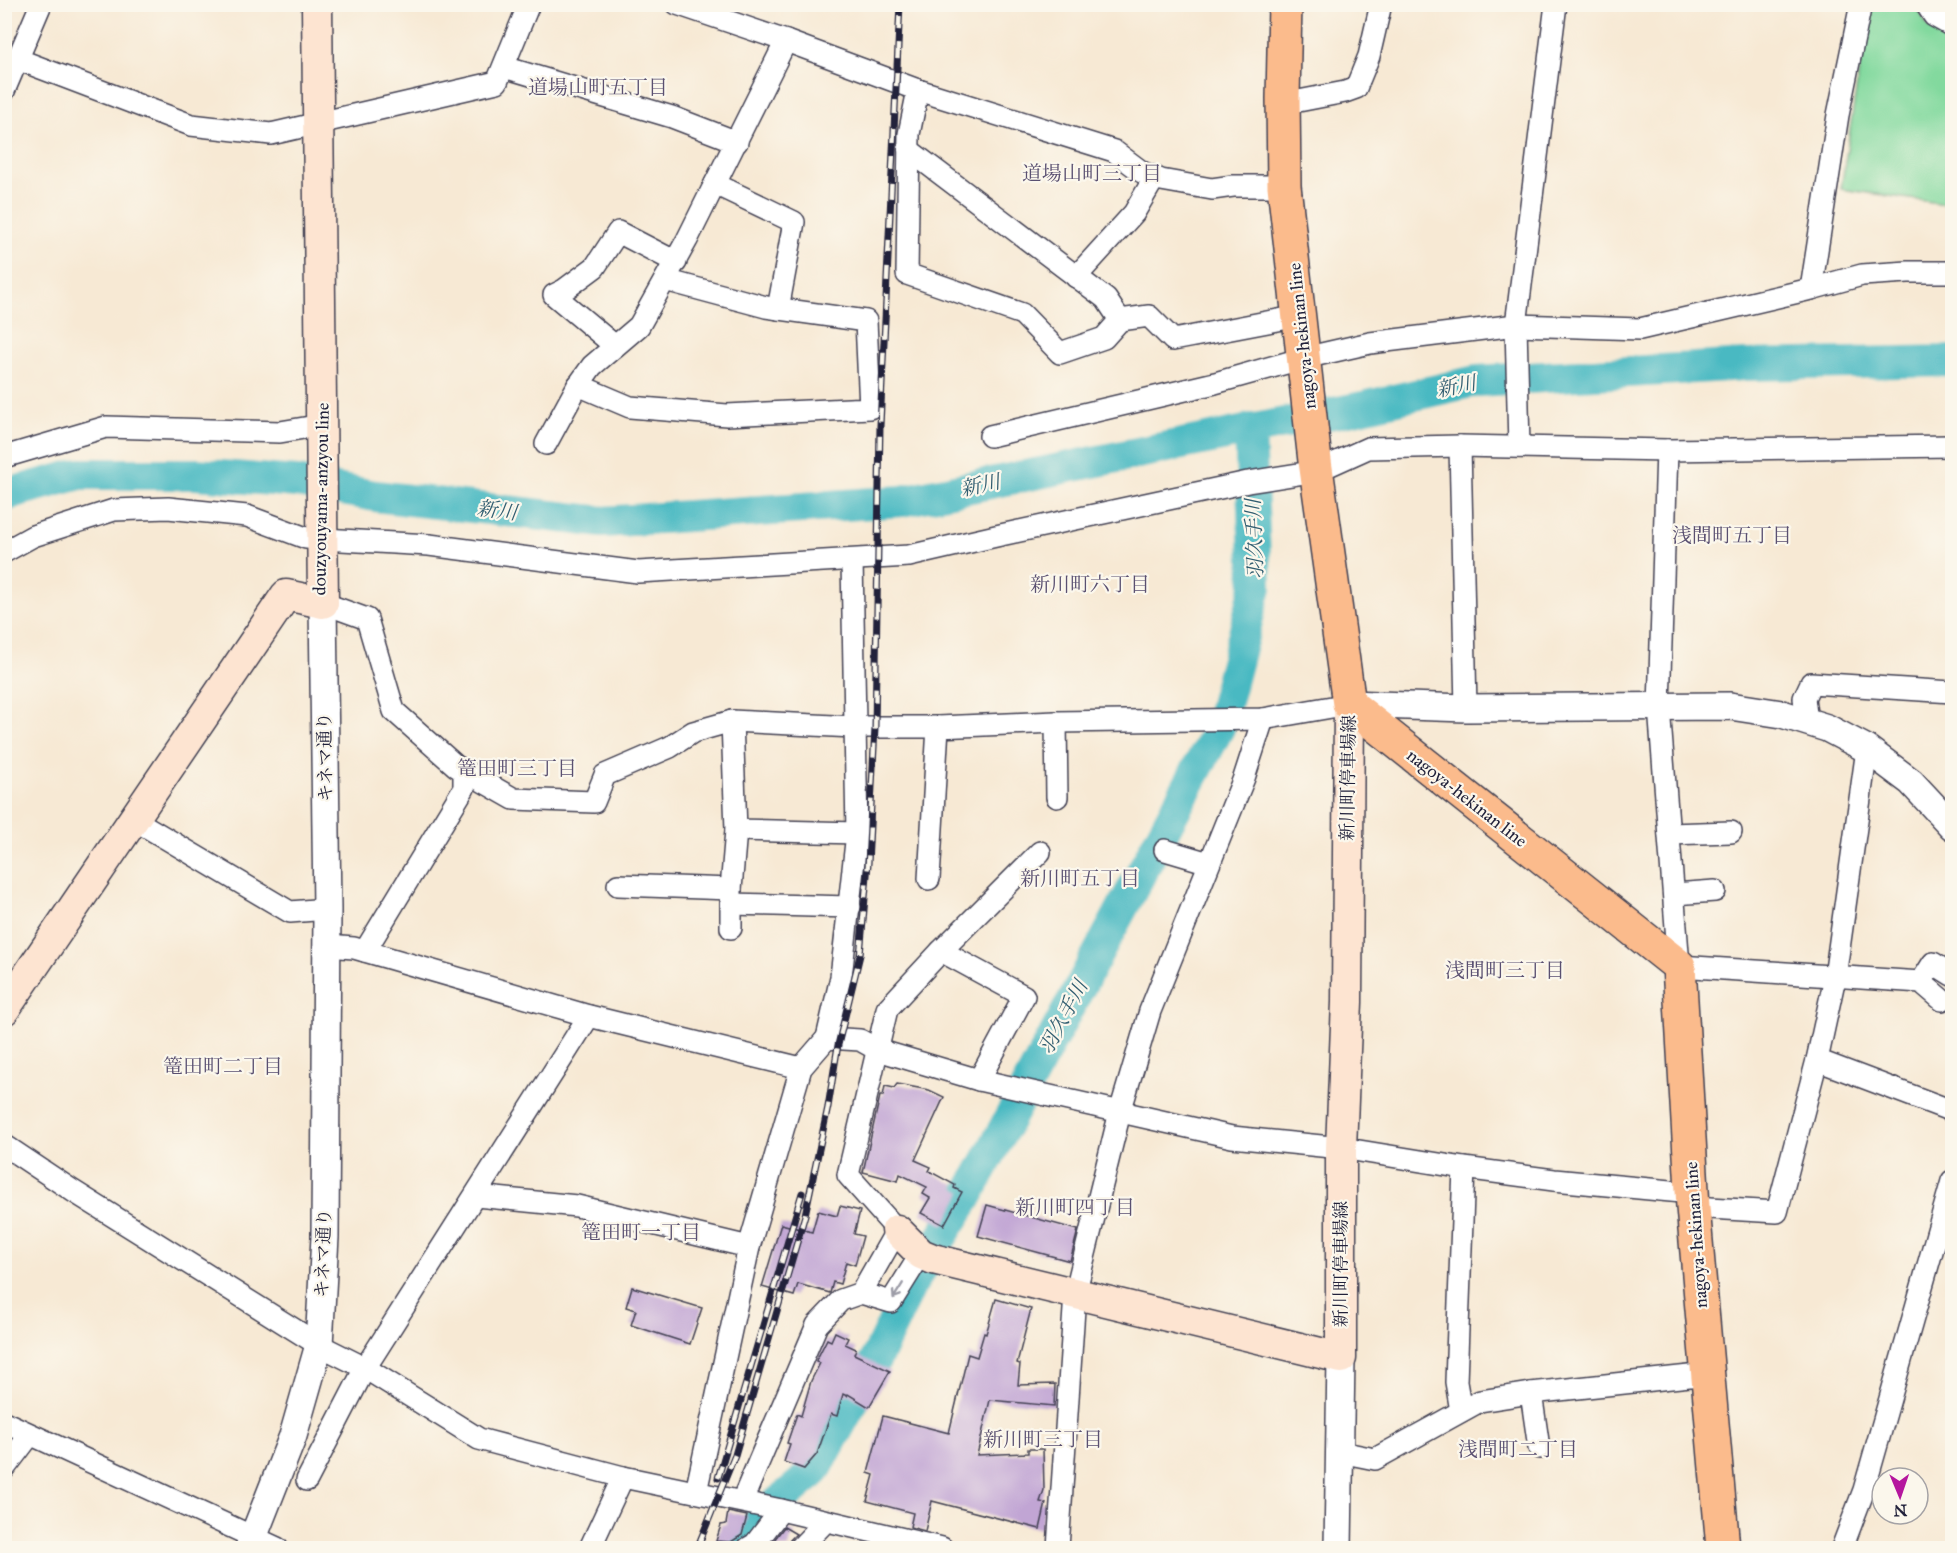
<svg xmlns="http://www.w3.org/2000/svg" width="1957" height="1553" font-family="'IM FELL Great Primer','Noto Serif JP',serif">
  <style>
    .green { fill: #82d99e; stroke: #527e6c; stroke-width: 1.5 }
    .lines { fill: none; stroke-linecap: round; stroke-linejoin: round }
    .river { stroke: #4ab9c2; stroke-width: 32 }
    .building { fill: #c1a5d4 }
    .minor-casing { stroke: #424052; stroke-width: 24 }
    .tertiary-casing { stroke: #424052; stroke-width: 30 }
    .secondary-casing { stroke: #424052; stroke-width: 33 }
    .primary-casing { stroke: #424052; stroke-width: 36 }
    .minor { stroke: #fff; stroke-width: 21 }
    .tertiary { stroke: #fff; stroke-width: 27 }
    .secondary { stroke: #fde4d1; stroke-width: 30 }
    .primary { stroke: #fbbb8c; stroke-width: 33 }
    .rail-casing { stroke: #22223b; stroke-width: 7 }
    .rail { stroke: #fbf7ec; stroke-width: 4.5; stroke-dasharray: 14; stroke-linecap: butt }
    .oneway { stroke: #9c9ca7 }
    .labels { text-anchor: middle; stroke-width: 4.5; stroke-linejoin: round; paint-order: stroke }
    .street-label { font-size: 18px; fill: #22223b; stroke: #fbf7ec }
    .neighbourhood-label { font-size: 20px; fill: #5a5071; stroke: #fbf7ec }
    .water-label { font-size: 20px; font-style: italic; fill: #325e71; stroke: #fbf7ec }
  </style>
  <rect width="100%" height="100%" fill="#fbf7ec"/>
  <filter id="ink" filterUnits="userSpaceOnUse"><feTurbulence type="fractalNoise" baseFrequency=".0167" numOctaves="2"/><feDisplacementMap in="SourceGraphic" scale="12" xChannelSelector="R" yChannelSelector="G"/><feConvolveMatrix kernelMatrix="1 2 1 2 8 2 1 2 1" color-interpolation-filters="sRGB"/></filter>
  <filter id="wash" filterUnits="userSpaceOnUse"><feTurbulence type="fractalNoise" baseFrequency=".008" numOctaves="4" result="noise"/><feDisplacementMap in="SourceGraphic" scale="24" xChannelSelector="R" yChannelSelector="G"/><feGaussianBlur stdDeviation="1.35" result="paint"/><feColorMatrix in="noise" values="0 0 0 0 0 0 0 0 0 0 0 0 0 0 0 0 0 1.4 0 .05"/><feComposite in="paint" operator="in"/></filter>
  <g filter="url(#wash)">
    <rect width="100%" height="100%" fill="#f7e9d4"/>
    <polygon class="green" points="1869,5 1916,5 1928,27 1952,41 1952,205 1841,189"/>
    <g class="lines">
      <g class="river">
        <polyline points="4,497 14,492 80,474 196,474 297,482 375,496 603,522 902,501 1363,407 1476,381 1745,365 1952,361"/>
        <polyline points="732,1548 751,1536 764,1514 815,1471 874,1363 911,1285 966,1199 1219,728 1256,587 1250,429"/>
      </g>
    </g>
    <g id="blocks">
      <g class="building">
        <polygon points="897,1084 929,1090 944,1097 915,1160 931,1167 929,1171 955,1185 954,1188 962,1192 944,1225 921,1213 930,1198 923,1194 927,1187 900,1174 898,1181 863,1172 880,1096 883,1096 885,1086 894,1088"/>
        <polygon points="987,1205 1078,1230 1070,1261 978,1236"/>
        <polygon points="840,1206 860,1211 854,1234 863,1236 855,1265 846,1262 840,1284 833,1282 830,1293 798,1284 794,1296 762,1287 781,1224 812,1232 818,1211 837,1216"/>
        <polygon points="632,1287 702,1308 690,1344 631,1325 636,1310 626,1307"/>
        <polygon points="996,1299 1031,1309 1017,1363 1020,1364 1018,1385 1055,1384 1054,1406 990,1400 977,1455 1028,1453 1028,1449 1043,1449 1044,1490 1040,1502 1046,1503 1040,1529 932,1501 925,1531 910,1527 913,1513 867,1501 874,1475 868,1473 883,1416 949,1433 968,1354 977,1357 984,1333 986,1334"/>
        <polygon points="835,1332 848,1338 845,1344 856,1349 854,1354 890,1371 869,1407 848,1394 847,1396 843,1394 837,1416 831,1414 817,1454 804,1469 784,1462 790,1444 787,1443 797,1414 801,1416 811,1381 820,1363 816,1361 827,1339 831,1341"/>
        <polygon points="728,1512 747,1516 742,1535 731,1542 716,1541 721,1525 726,1524"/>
        <polygon points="784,1527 796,1534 790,1540 788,1548 768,1548"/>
      </g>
    </g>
  </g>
  <g filter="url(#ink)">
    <use href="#blocks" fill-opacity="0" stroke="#424052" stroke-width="1.5"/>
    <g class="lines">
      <defs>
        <g id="minor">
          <polyline points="677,4 786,41 918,90 1114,151 1142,172 1161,180 1212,189 1233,186 1284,186"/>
          <polyline points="1926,4 1934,16 1952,26"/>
          <polyline points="17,59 191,125 271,134 497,82 529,4"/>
          <polyline points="504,67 672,117 737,142"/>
          <polyline points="918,90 909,134 907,274 1022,314 1060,353 1104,338 1120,320 1149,316 1173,340 1299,316"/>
          <polyline points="4,91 41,4"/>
          <polyline points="1283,104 1345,92 1356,88 1369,56 1381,4"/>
          <polyline points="909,150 1106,299 1120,320"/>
          <polyline points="715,184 794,222 778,309"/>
          <polyline points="1076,277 1134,213 1155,177"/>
          <polyline points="1811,289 1838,115 1861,4"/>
          <polyline points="615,346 554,295 564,290 595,267 618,232 676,262"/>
          <polyline points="578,385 630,407 727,415 870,408 866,321 766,307 665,280"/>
          <polyline points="990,436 1215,383 1304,358 1370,343 1516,325 1640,329 1811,289 1862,275 1908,272 1952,272"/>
          <polyline points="546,444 577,387 592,366 639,326 687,240 786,41"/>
          <polyline points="1460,446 1466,708"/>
          <polyline points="1519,447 1516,325 1556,4"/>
          <polyline points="1667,450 1659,707 1679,966 1921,982 1942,1000"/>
          <polyline points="4,457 106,427 280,432 322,425"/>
          <polyline points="4,552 33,536 114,510 168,508 247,516 306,538 429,545 638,572 909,556 996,536 1248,482 1317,471 1368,448 1460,446 1667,450 1952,446"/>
          <polyline points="323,603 367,619 394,711 456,766 514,799 594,802 605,775 670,747 693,732 732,721 854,727 938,727 1056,722 1263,719 1349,704"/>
          <polyline points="1056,722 1057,797"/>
          <polyline points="1807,722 1804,698 1811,683 1952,692"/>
          <polyline points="135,820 290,912 327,909"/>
          <polyline points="736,830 857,833"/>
          <polyline points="1669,834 1731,832"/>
          <polyline points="1165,850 1209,863"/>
          <polyline points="929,879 938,727"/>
          <polyline points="618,885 731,889"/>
          <polyline points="1674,894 1715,891"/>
          <polyline points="731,904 850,907"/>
          <polyline points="731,928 731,889 736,830 732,721"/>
          <polyline points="327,946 354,948 589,1016 801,1068"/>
          <polyline points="365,951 464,788 464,771"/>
          <polyline points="941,951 1024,996 979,1080"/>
          <polyline points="1921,982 1933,963 1952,975"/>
          <polyline points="827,1038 841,977 857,833 852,560"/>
          <polyline points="1817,1060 1952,1111"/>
          <polyline points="4,1145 73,1191 319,1345 365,1368 479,1439 623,1477 781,1510 942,1548"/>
          <polyline points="476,1196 577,1206 749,1247"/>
          <polyline points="1693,1207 1777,1212 1817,1060 1835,977 1867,749"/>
          <polyline points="861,1293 897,1230 848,1175 887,1009 941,951 1040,852"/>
          <polyline points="1531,1393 1539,1448"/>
          <polyline points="1461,1411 1456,1382 1464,1168"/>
          <polyline points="4,1422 277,1548"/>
          <polyline points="1340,1452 1375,1459 1480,1401 1531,1393 1708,1374"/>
          <polyline points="4,1469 30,1435"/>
          <polyline points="307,1480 365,1368 589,1016"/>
          <polyline points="696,1492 749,1247 801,1068 827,1038 860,1040 878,1050 979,1080 1232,1137 1341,1148 1464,1168 1554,1180 1692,1193"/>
          <polyline points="742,1501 817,1325 841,1300 861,1293 891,1302 921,1254"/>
          <polyline points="590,1548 623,1477"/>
          <polyline points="748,1548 755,1544 781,1510"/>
          <polyline points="800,1548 826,1521"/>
          <polyline points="1058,1548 1075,1294 1120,1112 1150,1011 1244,778 1263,719"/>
          <polyline points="1842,1548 1864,1490 1952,1181"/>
        </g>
        <g id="tertiary">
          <polyline points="1349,704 1466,708 1730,706 1782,714 1827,728 1867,749 1911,782 1952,826"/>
          <polyline points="249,1548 293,1436 319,1345 325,1237 327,909 323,603"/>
          <polyline points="1338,1548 1341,1358"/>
        </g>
        <g id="secondary">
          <polyline points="4,1010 286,595 323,603 317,4"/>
          <polyline points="897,1230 921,1254 933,1259 1341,1358 1341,1148 1347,1002 1349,704"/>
        </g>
        <polyline id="primary" points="1285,4 1283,98 1284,186 1315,461 1349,704 1679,966 1693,1207 1723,1548"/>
      </defs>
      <use href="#minor" class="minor-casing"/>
      <use href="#tertiary" class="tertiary-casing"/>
      <use href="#secondary" class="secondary-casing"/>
      <use href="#primary" class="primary-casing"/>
      <use href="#minor" class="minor"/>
      <use href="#tertiary" class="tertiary"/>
      <use href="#secondary" class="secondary"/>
      <use href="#primary" class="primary"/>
      <defs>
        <g id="rail">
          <polyline points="718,1478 802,1193"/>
          <polyline points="698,1546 735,1455 805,1215 828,1107 838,1045 860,955 868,864 875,728 880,426 900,4"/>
        </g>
      </defs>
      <use href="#rail" class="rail-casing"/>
      <use href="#rail" class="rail"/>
    </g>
    <defs><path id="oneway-shaft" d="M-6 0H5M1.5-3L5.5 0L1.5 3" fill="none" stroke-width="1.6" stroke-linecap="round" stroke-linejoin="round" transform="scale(1.5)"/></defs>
    <use class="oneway" href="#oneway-shaft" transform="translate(898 1291) rotate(122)"/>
  </g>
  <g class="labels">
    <g class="street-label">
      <text transform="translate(1302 336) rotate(-96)" y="6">nagoya-hekinan line</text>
      <text transform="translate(321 499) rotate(-89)" y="6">douzyouyama-anzyou line</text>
      <text transform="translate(325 757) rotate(-91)" y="6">キネマ通り</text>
      <text transform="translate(1348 778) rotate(-89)" y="6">新川町停車場線</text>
      <text transform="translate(1467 798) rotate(38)" y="6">nagoya-hekinan line</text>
      <text transform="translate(1696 1235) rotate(-94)" y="6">nagoya-hekinan line</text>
      <text transform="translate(323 1253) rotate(-88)" y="6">キネマ通り</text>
      <text transform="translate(1341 1264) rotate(-90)" y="6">新川町停車場線</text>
    </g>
    <g class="neighbourhood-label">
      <text x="598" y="94">道場山町五丁目</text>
      <text x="1092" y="180">道場山町三丁目</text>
      <text x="1732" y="542">浅間町五丁目</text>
      <text x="1090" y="591">新川町六丁目</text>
      <text x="517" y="775">篭田町三丁目</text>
      <text x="1080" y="885">新川町五丁目</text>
      <text x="1505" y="977">浅間町三丁目</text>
      <text x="223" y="1073">篭田町二丁目</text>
      <text x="1075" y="1214">新川町四丁目</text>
      <text x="641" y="1239">篭田町一丁目</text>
      <text x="1043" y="1446">新川町三丁目</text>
      <text x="1518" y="1456">浅間町二丁目</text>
    </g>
    <g class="water-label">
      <text transform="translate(1456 386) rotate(-11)" y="7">新川</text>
      <text transform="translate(980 485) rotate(-12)" y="7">新川</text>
      <text transform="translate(497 510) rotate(7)" y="7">新川</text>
      <text transform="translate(1254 539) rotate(-92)" y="7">羽久手川</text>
      <text transform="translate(1063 1017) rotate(-62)" y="7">羽久手川</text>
    </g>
  </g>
  <rect width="1957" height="1553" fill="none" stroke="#fbf7ec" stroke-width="24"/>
  <g transform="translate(1900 1496) rotate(178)"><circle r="28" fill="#fbf7ec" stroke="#a4a2a5" stroke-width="1.5"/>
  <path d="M0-4.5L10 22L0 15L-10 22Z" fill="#b5179e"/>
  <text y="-9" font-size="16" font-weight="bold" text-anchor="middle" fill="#22223b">N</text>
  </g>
</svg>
